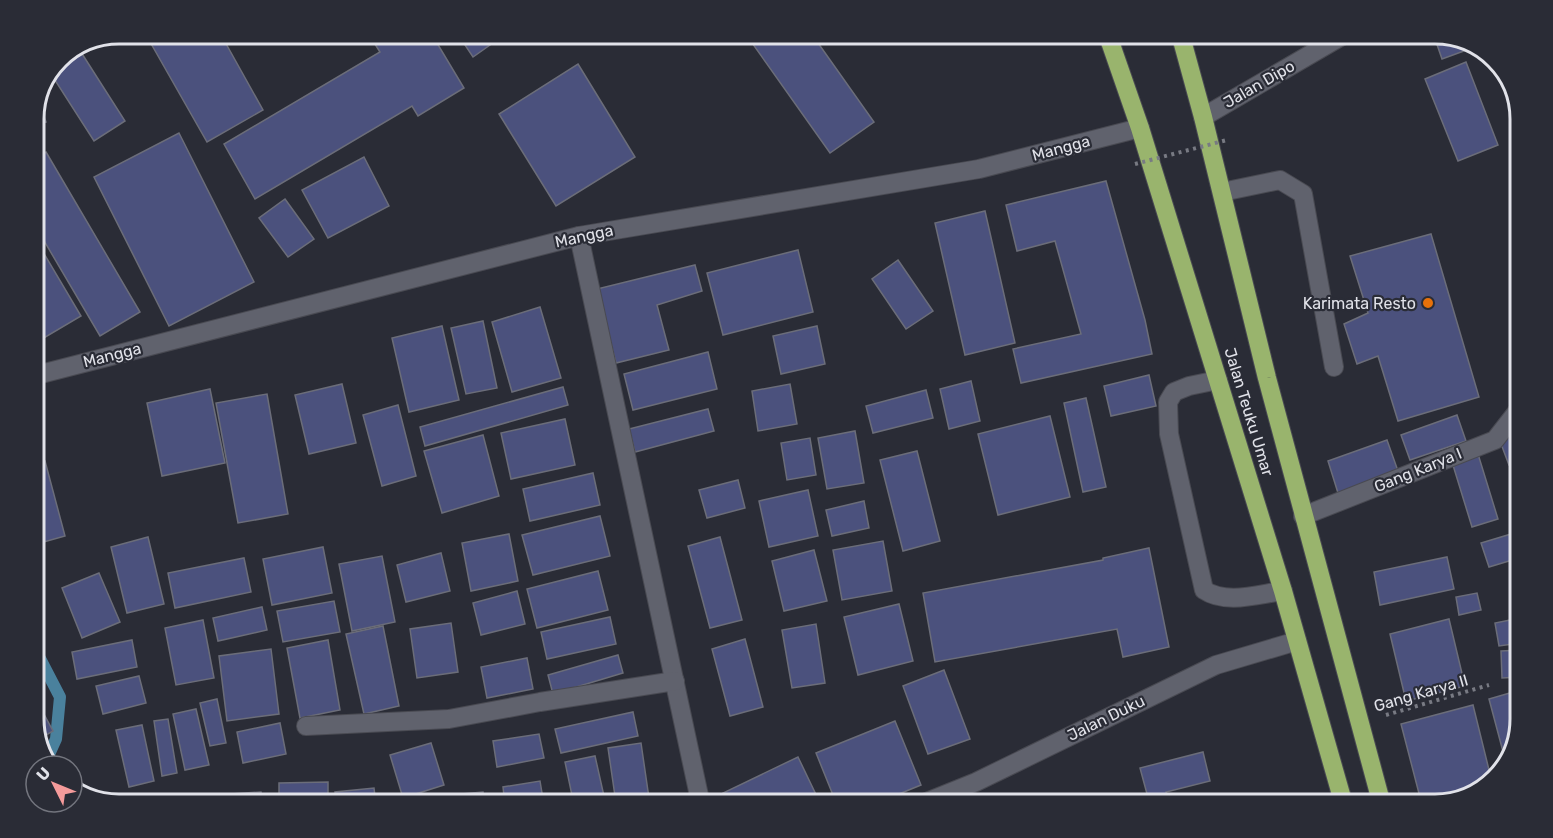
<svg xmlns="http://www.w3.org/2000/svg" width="1553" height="838" font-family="Rubik,sans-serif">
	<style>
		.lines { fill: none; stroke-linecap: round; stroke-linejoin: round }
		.stream { stroke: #4a819d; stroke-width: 12 }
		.building { fill: #4b517d; stroke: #6b6d79; stroke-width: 1.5 }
		.minor-casing { stroke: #494a52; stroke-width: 20 }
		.highway-casing { stroke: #494a52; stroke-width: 20 }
		.path { stroke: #787a83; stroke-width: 4; stroke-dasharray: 3 4.5; stroke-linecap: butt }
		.minor { stroke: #60626d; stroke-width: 18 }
		.highway { stroke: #99b46d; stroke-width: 18 }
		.path-bridge { stroke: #787a83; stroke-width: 4; stroke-dasharray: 3 4.5; stroke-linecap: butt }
		.food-dot { fill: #e8710a; stroke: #2a2c36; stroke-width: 2 }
		.labels { text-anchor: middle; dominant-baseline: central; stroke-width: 4.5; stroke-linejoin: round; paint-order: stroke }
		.street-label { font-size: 16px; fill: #e1e2e9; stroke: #2a2c36 }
		.poi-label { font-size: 16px; fill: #e1e2e9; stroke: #2a2c36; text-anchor: end }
		.rim { fill: none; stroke: #e1e2e9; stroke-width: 3 }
	</style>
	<rect width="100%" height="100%" fill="#2a2c36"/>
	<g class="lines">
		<path class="stream" d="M33,645L60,697L56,739L46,761"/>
	</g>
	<g class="building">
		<path d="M145,33H220L263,110L207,142Z"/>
		<path d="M368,33H431L464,88L418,116L412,106L255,199L224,144L380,52Z"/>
		<path d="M457,33H507L473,57Z"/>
		<path d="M745,33H811L874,122L830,153Z"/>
		<path d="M1433,33L1469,41L1472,48L1442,59Z"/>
		<path d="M79,49L125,121L94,141L51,74L58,58Z"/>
		<path d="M1466,62L1498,145L1458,161L1425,79Z"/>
		<path d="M578,64L635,157L556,206L499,114Z"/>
		<path d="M1499,66L1506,71L1517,104L1513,106Z"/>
		<path d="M39,101L46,122L33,127V113Z"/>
		<path d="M1520,127V159L1510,130Z"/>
		<path d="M179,133L254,282L169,326L94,177Z"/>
		<path d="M46,152L140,312L100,336L33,222V160Z"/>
		<path d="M364,157L389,206L328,238L302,190Z"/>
		<path d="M1106,181L1145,320L1152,354L1021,383L1013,349L1081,334L1055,241L1017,251L1006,205Z"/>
		<path d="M285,199L314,239L288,257L259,218Z"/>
		<path d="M985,211L1015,343L965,355L935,223Z"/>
		<path d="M1431,234L1479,397L1398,421L1378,356L1357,364L1344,324L1368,313L1350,256Z"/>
		<path d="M33,235L81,316L37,342L33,336Z"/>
		<path d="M798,250L813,312L723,335L707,273Z"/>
		<path d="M898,260L933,311L906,329L872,279Z"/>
		<path d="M695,265L702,291L657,305L669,350L616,363L597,289Z"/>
		<path d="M540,307L561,378L512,392L492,322Z"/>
		<path d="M483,321L497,388L466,394L451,328Z"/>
		<path d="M442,326L459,400L409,412L392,338Z"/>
		<path d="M817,326L825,364L781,374L773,336Z"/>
		<path d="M708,352L717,389L633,410L624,374Z"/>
		<path d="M1149,375L1156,406L1111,416L1104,386Z"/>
		<path d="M971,381L980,421L949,429L940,389Z"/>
		<path d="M342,384L356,443L309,454L295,395Z"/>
		<path d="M790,384L797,424L758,431L752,391Z"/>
		<path d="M563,387L568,405L425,446L420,427Z"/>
		<path d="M210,389L225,463L162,476L147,403Z"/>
		<path d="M926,390L933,418L873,433L866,406Z"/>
		<path d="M267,394L288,514L238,523L216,403Z"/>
		<path d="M1086,398L1106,487L1083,492L1064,403Z"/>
		<path d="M398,405L416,476L382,486L363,415Z"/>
		<path d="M708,409L714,431L635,452L629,429Z"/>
		<path d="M1457,415L1466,441L1410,460L1401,435Z"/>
		<path d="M1050,416L1070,497L998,515L978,434Z"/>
		<path d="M1520,418V461L1509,465L1495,428Z"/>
		<path d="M565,419L575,465L511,479L501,433Z"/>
		<path d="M855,431L864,483L827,489L818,438Z"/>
		<path d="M483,435L499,496L442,513L424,451Z"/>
		<path d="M810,438L816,475L787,480L781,443Z"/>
		<path d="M1387,440L1398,471L1338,493L1328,461Z"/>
		<path d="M917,451L940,541L903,551L880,460Z"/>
		<path d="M1478,454L1498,519L1472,527L1452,462Z"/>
		<path d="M45,461L65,536L33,545V464Z"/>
		<path d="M1520,472V510L1510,475Z"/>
		<path d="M593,473L600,505L530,521L523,489Z"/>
		<path d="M738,480L745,508L707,518L699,490Z"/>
		<path d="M808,490L818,536L769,547L759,501Z"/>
		<path d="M864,501L869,528L832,536L826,510Z"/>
		<path d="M600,516L610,556L533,575L522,535Z"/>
		<path d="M509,534L518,581L471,591L462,543Z"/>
		<path d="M1511,534L1519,558L1489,567L1481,543Z"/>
		<path d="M148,537L164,604L127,613L111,547Z"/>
		<path d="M720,537L742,620L710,628L688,546Z"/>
		<path d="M883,541L892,591L842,600L833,550Z"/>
		<path d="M323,547L332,593L272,605L263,559Z"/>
		<path d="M1149,548L1169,647L1123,657L1117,629L935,662L923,593L1103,560V558Z"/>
		<path d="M814,550L827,601L784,611L772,561Z"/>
		<path d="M441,553L450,591L406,602L397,565Z"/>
		<path d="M382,556L395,622L352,631L339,564Z"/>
		<path d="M1447,557L1454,589L1380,605L1374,572Z"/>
		<path d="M244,558L251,592L175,608L168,573Z"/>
		<path d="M598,571L608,610L537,628L527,589Z"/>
		<path d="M99,573L120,622L82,638L62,588Z"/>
		<path d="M517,591L525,624L481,635L473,603Z"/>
		<path d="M1477,593L1481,610L1459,615L1456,597Z"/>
		<path d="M334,601L340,632L283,642L277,611Z"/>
		<path d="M899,604L913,661L858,675L844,617Z"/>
		<path d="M262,607L267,630L218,641L213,618Z"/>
		<path d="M610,617L616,644L547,659L541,632Z"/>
		<path d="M1520,618V643L1499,646L1495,623Z"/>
		<path d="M1449,619L1465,686L1406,701L1390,634Z"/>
		<path d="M203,620L214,678L176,685L165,628Z"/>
		<path d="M451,623L458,672L417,678L410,629Z"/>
		<path d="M816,624L825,683L792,688L782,630Z"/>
		<path d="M383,626L399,706L364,714L346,634Z"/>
		<path d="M745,639L763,707L730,716L712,649Z"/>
		<path d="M132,640L137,667L77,679L72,652Z"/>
		<path d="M328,640L340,710L300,718L287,648Z"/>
		<path d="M271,649L279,714L227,721L219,656Z"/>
		<path d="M1520,650V677L1502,678L1501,651Z"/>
		<path d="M618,655L623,673L553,694L548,675Z"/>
		<path d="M527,658L533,689L487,698L481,667Z"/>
		<path d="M944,670L970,739L928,754L903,686Z"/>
		<path d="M139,676L146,703L103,714L96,686Z"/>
		<path d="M1520,690V719L1511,758L1506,763L1489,699Z"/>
		<path d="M217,699L226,743L210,746L200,703Z"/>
		<path d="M38,703L53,731L38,740L33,725V705Z"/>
		<path d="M1473,705L1491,778L1480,791L1422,805L1401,724Z"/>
		<path d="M196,709L209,765L185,770L173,714Z"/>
		<path d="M633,712L638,736L561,753L555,729Z"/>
		<path d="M168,719L177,773L162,776L154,721Z"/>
		<path d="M895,721L921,785L872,805H837L816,753Z"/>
		<path d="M280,723L286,754L243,763L237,732Z"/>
		<path d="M142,725L154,781L129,787L116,730Z"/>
		<path d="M539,734L544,758L497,767L493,741Z"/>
		<path d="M431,743L444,785L403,798L390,755Z"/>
		<path d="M641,743L649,798L616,803L608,748Z"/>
		<path d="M1203,752L1210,781L1166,792L1169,805H1150L1140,768Z"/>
		<path d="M595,756L606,805H574L565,762Z"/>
		<path d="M798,757L821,805H729L723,793Z"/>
		<path d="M540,781L544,805H505L503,787Z"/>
		<path d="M328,782V805H279V783Z"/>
		<path d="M374,788L376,805H337L335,792Z"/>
		<path d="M261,792L263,805H232L231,794Z"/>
		<path d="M483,792L484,805H440L439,796Z"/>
		<path d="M439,796L440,805H403L402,800Z"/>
	</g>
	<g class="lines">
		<defs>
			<g id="minor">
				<path d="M1203,117L1347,33"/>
				<path d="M1222,192L1280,180L1303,194L1334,367"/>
				<path d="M579,236L701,805"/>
				<path d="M33,376L579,236L979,169L1140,128"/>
				<path d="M1218,380L1189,386L1174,392L1168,402L1169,434L1204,590C1226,605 1259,594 1283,591"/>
				<path d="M1303,516L1495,440L1520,408"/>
				<path d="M306,726L449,719L540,702L675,681"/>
				<path d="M919,805L976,782L1216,665L1297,641"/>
			</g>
			<g id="highway">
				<path d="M1107,33L1140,128L1283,591L1344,805"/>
				<path d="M1180,33L1203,117L1267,378L1382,805"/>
			</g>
		</defs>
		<use href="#minor" class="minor-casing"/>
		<use href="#highway" class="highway-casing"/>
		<path class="path" d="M1386,715L1489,685"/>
		<use href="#minor" class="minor"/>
		<use href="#highway" class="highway"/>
		<path class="path-bridge" d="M1135,164L1227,140"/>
	</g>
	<circle class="food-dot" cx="1428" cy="303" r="6"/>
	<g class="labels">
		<g class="street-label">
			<text transform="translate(1259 84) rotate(-30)">Jalan Dipo</text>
			<text transform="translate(1061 148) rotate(-15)">Mangga</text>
			<text transform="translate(584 236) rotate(-12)">Mangga</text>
			<text transform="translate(112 355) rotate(-14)">Mangga</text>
			<text transform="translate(1249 412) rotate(73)">Jalan Teuku Umar</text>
			<text transform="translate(1418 470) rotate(-22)">Gang Karya I</text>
			<text transform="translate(1421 693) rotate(-16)">Gang Karya II</text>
			<text transform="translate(1106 718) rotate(-26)">Jalan Duku</text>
		</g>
		<g class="poi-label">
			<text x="1416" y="303">Karimata Resto</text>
		</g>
	</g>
	<path d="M0 0H1553V838H0ZM119 44H1435A75 75 0 0 1 1510 119V719A75 75 0 0 1 1435 794H119A75 75 0 0 1 44 719V119A75 75 0 0 1 119 44Z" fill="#2a2c36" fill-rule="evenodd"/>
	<path class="rim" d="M119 44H1435A75 75 0 0 1 1510 119V719A75 75 0 0 1 1435 794H119A75 75 0 0 1 44 719V119A75 75 0 0 1 119 44Z"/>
	<g transform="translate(54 784) rotate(313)"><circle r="28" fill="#2a2c36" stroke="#73757e" stroke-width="1.5"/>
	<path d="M0-4.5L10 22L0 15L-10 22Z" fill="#f59b9b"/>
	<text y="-9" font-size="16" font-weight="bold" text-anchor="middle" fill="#e1e2e9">U</text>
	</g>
</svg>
